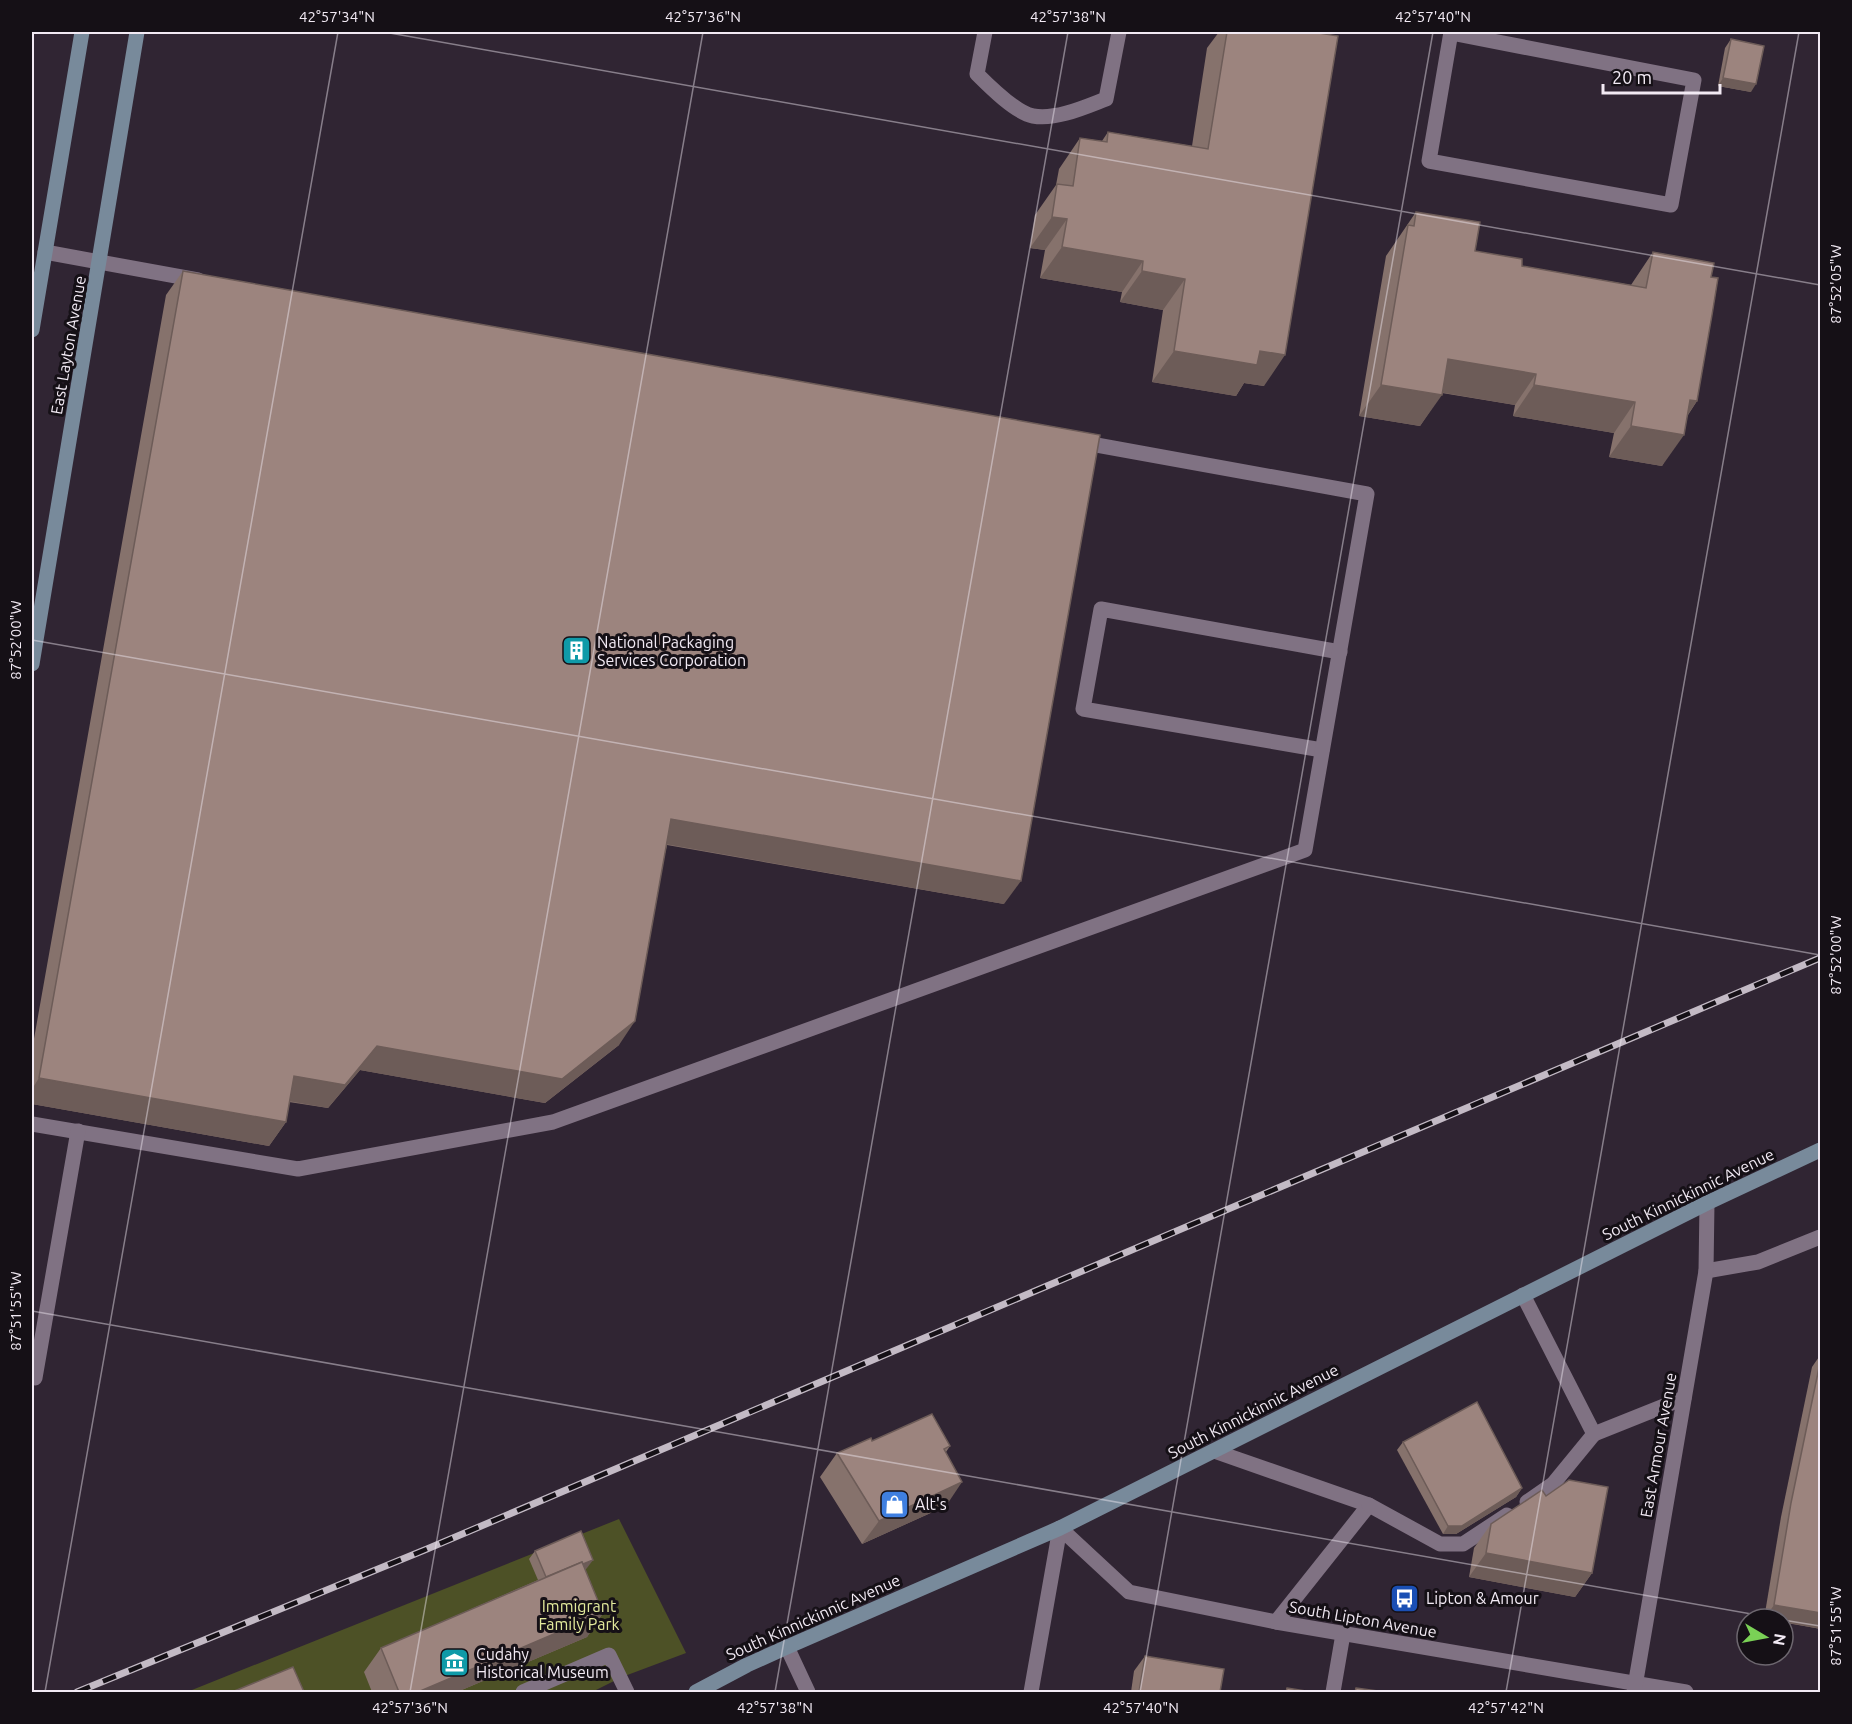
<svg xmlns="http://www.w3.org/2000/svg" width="1852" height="1724" font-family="Ubuntu,sans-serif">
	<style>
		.green { fill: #4d5126 }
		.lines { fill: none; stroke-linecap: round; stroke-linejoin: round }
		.lane { stroke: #807283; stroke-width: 15 }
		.street { stroke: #807283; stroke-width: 15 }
		.secondary { stroke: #788a9b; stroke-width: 15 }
		.rail-casing { stroke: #c3bac5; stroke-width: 7 }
		.rail { stroke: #151016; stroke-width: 4.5; stroke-dasharray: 14; stroke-linecap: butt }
		.wall { fill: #86726c }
		.shaded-wall { fill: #6d5c58 }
		.building { fill: #9c847e; stroke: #6d5c58; stroke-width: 1.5 }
		.ticks { fill: none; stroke: #f2eaf4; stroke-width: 1.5; stroke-opacity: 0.45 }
		.labels { text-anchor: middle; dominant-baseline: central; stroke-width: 6; stroke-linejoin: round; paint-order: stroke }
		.street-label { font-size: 16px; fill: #f2eaf4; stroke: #151016 }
		.poi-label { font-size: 16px; fill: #f2eaf4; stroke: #151016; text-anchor: start }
		.park-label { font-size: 16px; fill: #e3ea9c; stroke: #151016 }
		.neatline { fill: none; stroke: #f2eaf4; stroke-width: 2 }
		.ticks-label { font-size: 15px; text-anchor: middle; fill: #f2eaf4 }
	</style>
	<rect width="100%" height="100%" fill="#302533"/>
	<path class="green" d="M619,1519L686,1653L622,1677L592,1692H187Z"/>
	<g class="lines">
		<g class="lane">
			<path d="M985,32L977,74C990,87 1016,113 1033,116C1057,120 1085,107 1106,99L1119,32"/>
			<path d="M1451,33L1694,80L1671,205L1429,161L1451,32"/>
			<path d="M45,252L198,280"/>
			<path d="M1322,750L1083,709L1101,609L1340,652"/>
			<path d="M32,1124L298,1169L553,1122L1305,850L1367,494L1080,442"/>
			<path d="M1523,1295L1594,1434L1684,1398"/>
			<path d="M32,1377L35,1378L78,1131"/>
			<path d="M1214,1451L1369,1505L1276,1622"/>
			<path d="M1527,1502L1553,1484L1594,1434"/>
			<path d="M1369,1505L1440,1544H1463L1507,1515"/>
			<path d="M787,1647L808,1692"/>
			<path d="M523,1692L609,1655L627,1692"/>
			<path d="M1333,1692L1343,1634"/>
		</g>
		<g class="street">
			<path d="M1706,1271L1758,1262L1820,1237"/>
			<path d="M1060,1528L1129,1592L1276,1622L1686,1692"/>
			<path d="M1031,1692L1060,1528"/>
			<path d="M1634,1692L1706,1271L1707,1203"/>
		</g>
		<g class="secondary">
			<path d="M32,330L82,32"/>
			<path d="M32,664L137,32"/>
			<path d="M696,1692L747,1665L787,1647L1060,1528L1707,1203L1820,1150"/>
		</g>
		<defs>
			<path id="rail" d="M77,1692L427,1549L1820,958"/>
		</defs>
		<use href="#rail" class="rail-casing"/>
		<use href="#rail" class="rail"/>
	</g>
	<g class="wall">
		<path d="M1219,32H1313L1264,386L1244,383L1236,396L1152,382L1163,310L1120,302L1122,292L1040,278L1045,250L1030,248L1035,215L1056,185L1059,169L1080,138L1102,141L1108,132L1192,146L1207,48Z"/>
		<path d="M1731,39L1751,92L1718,86L1725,48Z"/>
		<path d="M1416,212L1475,251L1522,266L1631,285L1653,252L1711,277L1697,401L1688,415L1662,466L1609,457L1614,433L1513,416L1515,405L1442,393L1420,426L1359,416L1386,256Z"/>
		<path d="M183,271L1004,904L667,845L619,1045L545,1103L360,1070L328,1108L289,1102L286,1122L269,1146L32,1104V1050L166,295Z"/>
		<path d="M1821,1354V1629L1764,1619L1781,1517L1812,1367Z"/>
		<path d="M1403,1442L1522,1488L1516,1497L1456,1534H1443L1397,1450Z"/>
		<path d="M950,1446L946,1452V1506L862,1544L820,1477L837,1453Z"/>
		<path d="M1491,1524L1592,1573L1575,1597L1469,1577L1474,1548Z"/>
		<path d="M535,1551L587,1568L585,1569L603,1613L587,1637L457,1692H372L364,1672L381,1648L538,1580L529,1559Z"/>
		<path d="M1145,1656L1220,1692H1131L1134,1671Z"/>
	</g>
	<g class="shaded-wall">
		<path d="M1723,78L1756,84L1751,92L1718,86Z"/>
		<path d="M1052,217L1067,219L1045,250L1030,248Z"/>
		<path d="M1062,247L1143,261L1122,292L1040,278Z"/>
		<path d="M1142,271L1185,279L1163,310L1120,302Z"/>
		<path d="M1174,351H1260L1285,355L1264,386L1244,383L1236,396L1152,382Z"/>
		<path d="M1448,359L1536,374L1515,405L1427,390Z"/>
		<path d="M1381,385L1442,395L1420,426L1359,416Z"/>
		<path d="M1534,385L1635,402L1614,433L1513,416Z"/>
		<path d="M1690,400L1697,401L1676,432Z"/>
		<path d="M1631,426L1684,435L1662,466L1609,457Z"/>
		<path d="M671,819L1021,881L1004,904L654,842Z"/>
		<path d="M635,1021L619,1045L545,1103L360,1070L328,1108L277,1099L294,1076L377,1046Z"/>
		<path d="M39,1078L286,1122L269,1146L32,1104V1089Z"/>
		<path d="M962,1482L946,1506L862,1544L879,1521Z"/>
		<path d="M1522,1488L1516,1497L1456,1534H1443L1448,1526Z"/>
		<path d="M1486,1553L1592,1573L1575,1597L1469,1577Z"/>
		<path d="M593,1560L587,1568L541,1588L547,1580Z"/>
		<path d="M1774,1605L1821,1613V1629L1783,1622V1619H1764Z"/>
		<path d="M603,1613L587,1637L457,1692H418Z"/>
	</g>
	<g class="building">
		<path d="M1227,32H1313L1338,36L1285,355L1260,351L1257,365L1174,351L1185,279L1142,271L1143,261L1062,247L1067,219L1052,217L1057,184L1073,186L1080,138L1107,142L1108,132L1208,149Z"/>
		<path d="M1731,39L1764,46L1756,84L1723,78Z"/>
		<path d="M1416,212L1480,222L1475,251L1522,259V266L1646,288L1653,252L1714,263L1711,277L1718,278L1712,315L1697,401L1690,400L1684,435L1631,426L1635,402L1534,385L1536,374L1448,359L1442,395L1381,385L1408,225L1414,226Z"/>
		<path d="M183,271L1100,435L1021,881L671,819L635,1021L562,1079L377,1046L345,1085L294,1076L286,1122L39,1078Z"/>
		<path d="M1821,1358V1613L1774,1605L1791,1503Z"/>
		<path d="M1477,1402L1522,1488L1462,1526H1448L1403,1442Z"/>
		<path d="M932,1414L950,1446L944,1449L962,1482L879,1521L837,1453L871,1438L872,1441Z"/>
		<path d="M1569,1480L1608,1487L1592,1573L1486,1553L1491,1524L1542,1490L1546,1496Z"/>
		<path d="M581,1531L593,1560L583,1564L582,1562L546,1577L535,1551Z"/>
		<path d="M582,1562L603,1613L418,1692H399L381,1648Z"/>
		<path d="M1145,1656L1224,1669L1220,1692H1139Z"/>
		<path d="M293,1667L304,1692H232Z"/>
		<path d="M1287,1688L1312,1692H1286Z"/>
		<path d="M1356,1688L1385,1692H1355Z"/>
	</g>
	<path class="ticks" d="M384,32L1820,285M32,640L1820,955M32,1311L1780,1619M1783,1620L1820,1626M45,1692L338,32M410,1692L703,32M775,1692L1068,32M1140,1692L1433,32M1506,1692L1799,32"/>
	<defs>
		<symbol id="building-square" viewBox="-11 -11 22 22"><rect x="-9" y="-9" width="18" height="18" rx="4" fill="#0f9aa8" stroke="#151016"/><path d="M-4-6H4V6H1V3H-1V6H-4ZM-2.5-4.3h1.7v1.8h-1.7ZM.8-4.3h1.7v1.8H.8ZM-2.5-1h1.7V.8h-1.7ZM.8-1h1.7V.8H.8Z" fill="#fff"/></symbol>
		<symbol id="shop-square" viewBox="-11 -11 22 22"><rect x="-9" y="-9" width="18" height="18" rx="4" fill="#3f7fe0" stroke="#151016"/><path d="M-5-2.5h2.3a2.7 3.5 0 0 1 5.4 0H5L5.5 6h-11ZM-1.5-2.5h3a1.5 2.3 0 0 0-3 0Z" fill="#fff"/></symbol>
		<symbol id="bus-square" viewBox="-11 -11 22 22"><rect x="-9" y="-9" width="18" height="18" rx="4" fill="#1a4fb4" stroke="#151016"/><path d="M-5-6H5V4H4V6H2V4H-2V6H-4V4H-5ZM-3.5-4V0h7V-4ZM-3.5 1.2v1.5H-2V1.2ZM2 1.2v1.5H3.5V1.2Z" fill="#fff"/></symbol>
		<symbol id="museum-square" viewBox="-11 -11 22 22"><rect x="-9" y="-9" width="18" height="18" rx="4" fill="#0f9aa8" stroke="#151016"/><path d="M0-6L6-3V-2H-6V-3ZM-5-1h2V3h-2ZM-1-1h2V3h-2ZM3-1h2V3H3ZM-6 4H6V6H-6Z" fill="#fff"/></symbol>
	</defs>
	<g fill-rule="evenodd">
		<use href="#building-square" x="560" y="634" width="33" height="33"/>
		<use href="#shop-square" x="878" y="1488" width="33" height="33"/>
		<use href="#bus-square" x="1388" y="1582" width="33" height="33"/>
		<use href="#museum-square" x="438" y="1646" width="33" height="33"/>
	</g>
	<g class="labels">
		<g class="street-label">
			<text transform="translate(68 345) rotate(-80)">East Layton Avenue</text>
			<text transform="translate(1688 1194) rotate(-26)">South Kinnickinnic Avenue</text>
			<text transform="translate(1253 1411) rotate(-27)">South Kinnickinnic Avenue</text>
			<text transform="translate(1658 1445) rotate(-80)">East Armour Avenue</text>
			<text transform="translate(813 1617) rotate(-24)">South Kinnickinnic Avenue</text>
			<text transform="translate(1363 1619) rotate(10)">South Lipton Avenue</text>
		</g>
		<g class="poi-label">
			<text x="597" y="642">National Packaging<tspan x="597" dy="18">Services Corporation</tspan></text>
			<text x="915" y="1504">Alt's</text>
			<text x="1426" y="1598">Lipton &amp; Amour</text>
			<text x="476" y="1654">Cudahy<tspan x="476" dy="18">Historical Museum</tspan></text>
		</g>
		<g class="park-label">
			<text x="579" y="1606">Immigrant<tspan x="579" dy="18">Family Park</tspan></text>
		</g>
	</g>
	<rect width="1852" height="1724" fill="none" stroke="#151016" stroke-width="66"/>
	<g transform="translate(1765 1637) rotate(100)"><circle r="28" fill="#151016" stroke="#6d676f" stroke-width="1.5"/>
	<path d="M0-4.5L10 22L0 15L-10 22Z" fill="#7ad156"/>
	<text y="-9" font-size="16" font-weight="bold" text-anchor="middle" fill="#f2eaf4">N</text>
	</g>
	<path d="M1603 84v9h117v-9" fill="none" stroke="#f2eaf4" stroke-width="3"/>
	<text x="1612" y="84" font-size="18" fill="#f2eaf4" stroke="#151016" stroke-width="4.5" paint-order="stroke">20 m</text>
	<rect x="33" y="33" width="1786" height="1658" class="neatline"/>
	<g class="ticks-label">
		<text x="337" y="22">42°57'34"N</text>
		<text x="703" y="22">42°57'36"N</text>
		<text x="1068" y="22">42°57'38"N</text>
		<text x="1433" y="22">42°57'40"N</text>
		<text transform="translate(1836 284) rotate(-90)" y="5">87°52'05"W</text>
		<text transform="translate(16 640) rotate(-90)" y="5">87°52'00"W</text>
		<text transform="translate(1836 955) rotate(-90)" y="5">87°52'00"W</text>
		<text transform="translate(16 1311) rotate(-90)" y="5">87°51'55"W</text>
		<text transform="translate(1836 1626) rotate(-90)" y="5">87°51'55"W</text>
		<text x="410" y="1713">42°57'36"N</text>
		<text x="775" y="1713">42°57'38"N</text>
		<text x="1141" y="1713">42°57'40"N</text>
		<text x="1506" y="1713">42°57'42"N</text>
	</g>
</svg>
